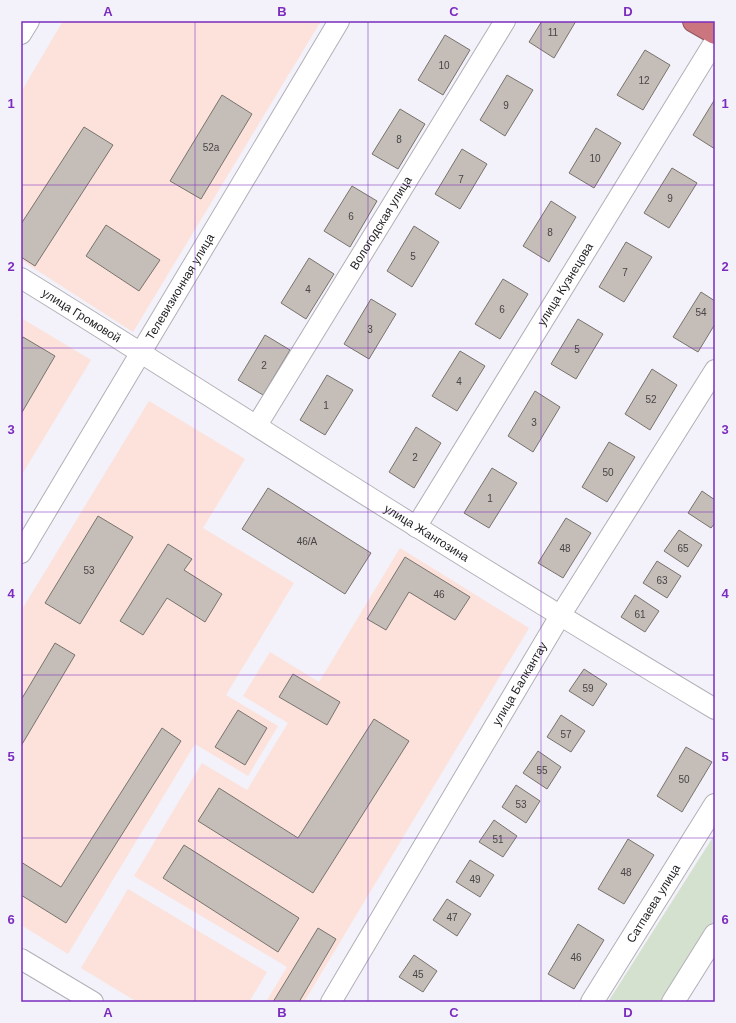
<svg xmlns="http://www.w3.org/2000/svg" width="736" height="1023" font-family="Arial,sans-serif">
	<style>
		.industrial { fill: #fce2db }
		.green { fill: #d3e1ce }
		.building { fill: #c4bdb8; stroke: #79736e }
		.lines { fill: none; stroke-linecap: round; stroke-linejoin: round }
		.street-casing { stroke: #b2b0b7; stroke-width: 22 }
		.secondary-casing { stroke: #b2b0b7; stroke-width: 24 }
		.highway-casing { stroke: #8e575e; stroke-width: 24 }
		.street { stroke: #fff; stroke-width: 20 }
		.secondary { stroke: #fff; stroke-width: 22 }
		.highway { stroke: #cb767f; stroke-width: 22 }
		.grid { fill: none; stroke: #7b2cbf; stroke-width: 1; stroke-opacity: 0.55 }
		.labels { text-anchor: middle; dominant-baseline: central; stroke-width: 3; stroke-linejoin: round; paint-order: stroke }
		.number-label { font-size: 10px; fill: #484546 }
		.street-label { font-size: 12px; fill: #1e1d20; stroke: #f3f1f9 }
		.neatline { fill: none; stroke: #7b2cbf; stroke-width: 1.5 }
		.grid-label { font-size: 13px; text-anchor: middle; font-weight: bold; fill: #7b2cbf }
	</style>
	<rect width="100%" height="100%" fill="#f3f1f9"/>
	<g class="industrial">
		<path d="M63,21H321L133,332L21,260V92Z"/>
		<path d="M21,318L91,360L21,476Z"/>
		<path d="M149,401L245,459L203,528L294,583L226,695L278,726L248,776L195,744L68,954L21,925V611Z"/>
		<path d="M400,548L529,628L304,1002H266L287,967L134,876L202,763L247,790L288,723L243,696L270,652L319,682Z"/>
		<path d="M128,889L267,972L249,1002H137L81,968Z"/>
	</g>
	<path class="green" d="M715,834V920L663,1002H608Z"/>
	<g class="building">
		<path d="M542,21H576L554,58L529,42Z"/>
		<path d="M445,35L470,50L443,95L418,80Z"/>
		<path d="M645,50L670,65L643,110L617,95Z"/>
		<path d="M507,75L533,90L505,136L480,120Z"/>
		<path d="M222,95L252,114L201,199L170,181Z"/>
		<path d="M715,99V149L693,135Z"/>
		<path d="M400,109L425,124L398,169L372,154Z"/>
		<path d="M84,127L113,145L35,266L21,257V224Z"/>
		<path d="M596,128L621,143L594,188L569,173Z"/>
		<path d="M462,149L487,164L460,209L435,194Z"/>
		<path d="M672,168L697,183L669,228L644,213Z"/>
		<path d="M352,186L377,201L350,247L324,231Z"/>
		<path d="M551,201L576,217L549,262L523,246Z"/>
		<path d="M106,225L160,260L139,291L86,256Z"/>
		<path d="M414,226L439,242L412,287L387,271Z"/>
		<path d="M626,242L652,257L624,302L599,287Z"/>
		<path d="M309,258L334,274L306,319L281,303Z"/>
		<path d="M503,279L528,294L500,339L475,324Z"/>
		<path d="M701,292L715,301V324L698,352L673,337Z"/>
		<path d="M371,299L396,314L369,359L344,344Z"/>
		<path d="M578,319L603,334L576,379L551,364Z"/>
		<path d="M265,335L290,350L263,395L238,380Z"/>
		<path d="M23,337L55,356L21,414V340Z"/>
		<path d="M460,351L485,366L457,411L432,396Z"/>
		<path d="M652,369L677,385L650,430L625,414Z"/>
		<path d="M327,375L353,390L325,435L300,420Z"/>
		<path d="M535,391L560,407L533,452L508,436Z"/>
		<path d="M416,427L441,443L414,488L389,472Z"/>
		<path d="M609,442L635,457L607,502L582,487Z"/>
		<path d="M492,468L517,483L489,528L464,513Z"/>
		<path d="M268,488L371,553L345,594L242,529Z"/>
		<path d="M702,491L715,500V523L711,528L688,513Z"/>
		<path d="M98,516L133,537L80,624L45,603Z"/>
		<path d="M566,518L591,533L563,578L538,563Z"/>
		<path d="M679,530L702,545L688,567L664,551Z"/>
		<path d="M168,544L192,559L184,570L222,594L205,622L167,598L143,635L120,621Z"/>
		<path d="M405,557L470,597L455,620L409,592L386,630L367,619Z"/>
		<path d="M657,561L681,576L667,598L643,583Z"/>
		<path d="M635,595L659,611L645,632L621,617Z"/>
		<path d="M55,643L75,655L21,746V700Z"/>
		<path d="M584,669L607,684L593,706L569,691Z"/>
		<path d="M293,674L340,702L327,725L279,697Z"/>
		<path d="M238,710L267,728L245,765L215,747Z"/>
		<path d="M561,715L585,731L571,752L547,737Z"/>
		<path d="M374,719L409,741L313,893L198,821L219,788L298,838Z"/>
		<path d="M162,728L181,741L66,923L21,895V862L61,887Z"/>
		<path d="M686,747L712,762L682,812L657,796Z"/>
		<path d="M538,751L561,767L547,789L523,773Z"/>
		<path d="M516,785L540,801L526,823L502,807Z"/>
		<path d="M494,820L517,836L503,857L479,842Z"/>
		<path d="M628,839L654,855L624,904L598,889Z"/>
		<path d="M184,845L299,918L278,952L163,878Z"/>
		<path d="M470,860L494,875L480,897L456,882Z"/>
		<path d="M447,899L471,914L457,936L433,920Z"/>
		<path d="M578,924L604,940L574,989L548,974Z"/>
		<path d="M318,928L336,939L299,1002H273Z"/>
		<path d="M414,955L437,971L423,992L399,977Z"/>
	</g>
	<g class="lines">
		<defs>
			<g id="street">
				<path d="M21,34L29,21"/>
				<path id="s1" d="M21,278C154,360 285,445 417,527C516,589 615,649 715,709"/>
				<path id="s2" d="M257,425L505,21"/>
				<path id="s3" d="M416,527L715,41"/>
				<path id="s4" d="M21,553L339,21"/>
				<path d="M21,959L93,1002"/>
				<path id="s5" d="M331,1002L560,616L715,370"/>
			</g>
			<g id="secondary">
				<path id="s6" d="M592,1002L715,805"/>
				<path d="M673,1002L715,935"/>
			</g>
			<path id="highway" d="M694,21L715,33"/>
		</defs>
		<use href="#street" class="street-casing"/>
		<use href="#secondary" class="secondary-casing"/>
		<use href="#highway" class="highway-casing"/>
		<use href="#street" class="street"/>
		<use href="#secondary" class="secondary"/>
		<use href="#highway" class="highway"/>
	</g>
	<path class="grid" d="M195,21V1002M368,21V1002M541,21V1002M21,185H715M21,348H715M21,512H715M21,675H715M21,838H715"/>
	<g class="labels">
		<g class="number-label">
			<text x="553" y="32">11</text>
			<text x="444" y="65">10</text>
			<text x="644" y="80">12</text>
			<text x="506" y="105">9</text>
			<text x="399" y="139">8</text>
			<text x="211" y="147">52а</text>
			<text x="595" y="158">10</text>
			<text x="461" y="179">7</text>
			<text x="670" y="198">9</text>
			<text x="351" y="216">6</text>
			<text x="550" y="232">8</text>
			<text x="413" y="256">5</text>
			<text x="625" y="272">7</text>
			<text x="308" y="289">4</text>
			<text x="502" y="309">6</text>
			<text x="701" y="312">54</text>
			<text x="370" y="329">3</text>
			<text x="577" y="349">5</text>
			<text x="264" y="365">2</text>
			<text x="459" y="381">4</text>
			<text x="651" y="399">52</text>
			<text x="326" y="405">1</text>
			<text x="534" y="422">3</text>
			<text x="415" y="457">2</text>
			<text x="608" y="472">50</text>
			<text x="490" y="498">1</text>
			<text x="307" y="541">46/А</text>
			<text x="565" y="548">48</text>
			<text x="683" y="548">65</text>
			<text x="89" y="570">53</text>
			<text x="662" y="580">63</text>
			<text x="439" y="594">46</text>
			<text x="640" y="614">61</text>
			<text x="588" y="688">59</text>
			<text x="566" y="734">57</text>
			<text x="542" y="770">55</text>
			<text x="684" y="779">50</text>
			<text x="521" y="804">53</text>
			<text x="498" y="839">51</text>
			<text x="626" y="872">48</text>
			<text x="475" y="879">49</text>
			<text x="452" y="917">47</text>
			<text x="576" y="957">46</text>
			<text x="418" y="974">45</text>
		</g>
		<g class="street-label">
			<text stroke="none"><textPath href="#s2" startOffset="237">Вологодская улица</textPath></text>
			<text stroke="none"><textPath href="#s3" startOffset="285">улица Кузнецова</textPath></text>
			<text stroke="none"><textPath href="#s4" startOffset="310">Телевизионная улица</textPath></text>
			<text stroke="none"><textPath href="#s1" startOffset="71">улица Громовой</textPath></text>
			<text stroke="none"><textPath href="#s1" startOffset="479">улица Жангозина</textPath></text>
			<text stroke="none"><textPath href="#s5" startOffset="370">улица Балкантау</textPath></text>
			<text stroke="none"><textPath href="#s6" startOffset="116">Сатпаева улица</textPath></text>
		</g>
	</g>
	<rect width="736" height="1023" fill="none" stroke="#f3f1f9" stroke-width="44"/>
	<rect x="22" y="22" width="692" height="979" class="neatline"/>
	<g class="grid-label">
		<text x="108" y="16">A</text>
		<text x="282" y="16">B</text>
		<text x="454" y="16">C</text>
		<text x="628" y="16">D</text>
		<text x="11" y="108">1</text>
		<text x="725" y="108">1</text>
		<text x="11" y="271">2</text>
		<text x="725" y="271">2</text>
		<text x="11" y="434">3</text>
		<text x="725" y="434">3</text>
		<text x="11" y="598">4</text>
		<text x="725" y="598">4</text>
		<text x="11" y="761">5</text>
		<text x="725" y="761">5</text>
		<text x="11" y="924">6</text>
		<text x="725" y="924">6</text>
		<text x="108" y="1017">A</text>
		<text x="282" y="1017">B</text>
		<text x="454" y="1017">C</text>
		<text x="628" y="1017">D</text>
	</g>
</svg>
